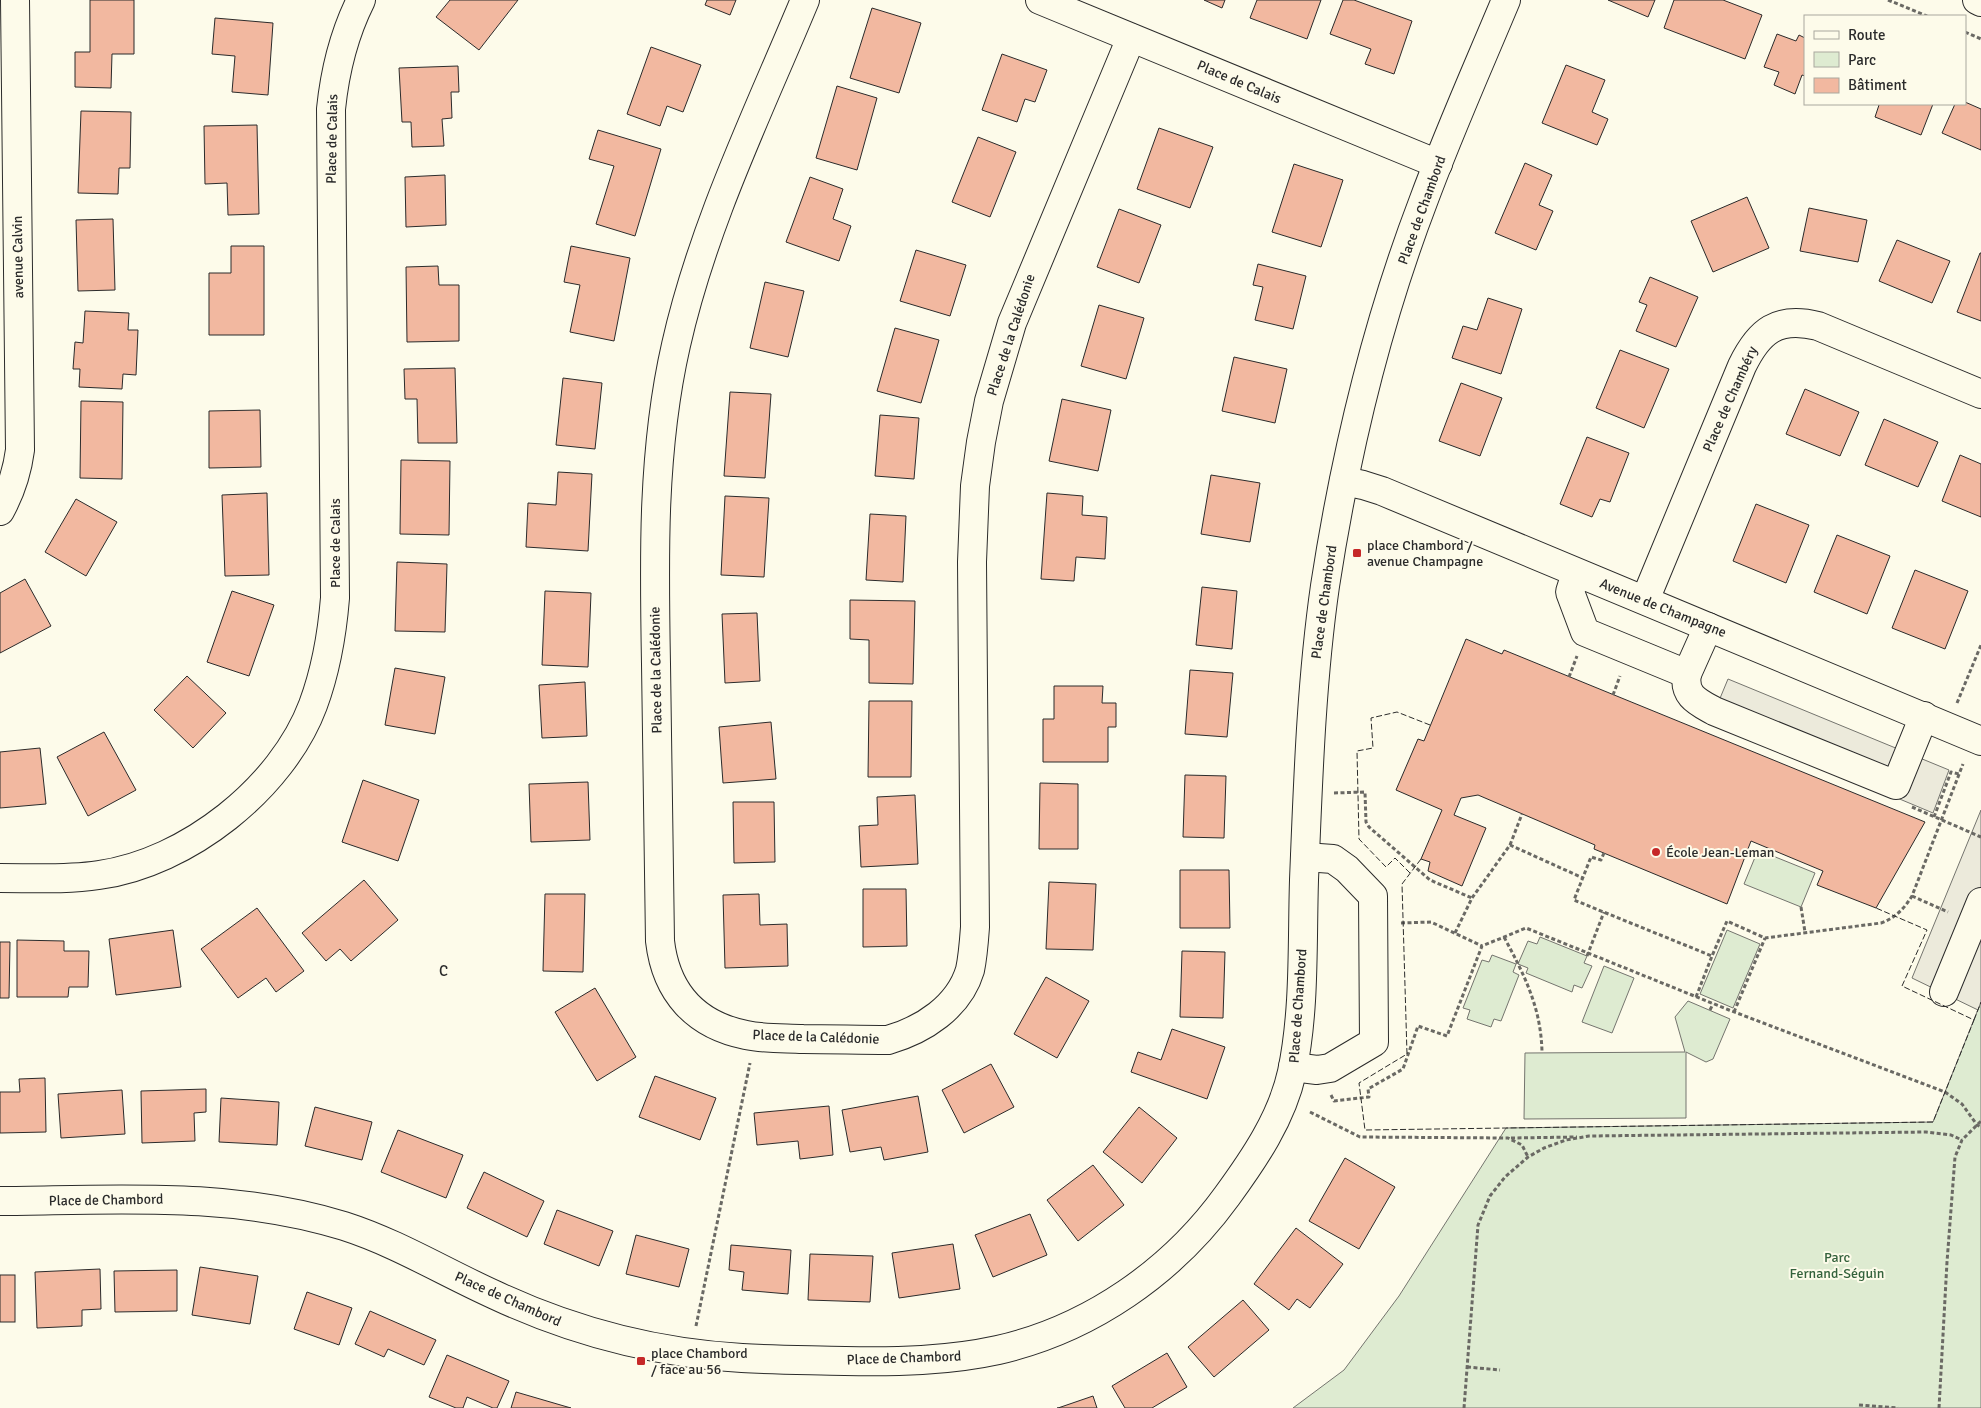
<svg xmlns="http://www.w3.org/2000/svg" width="1981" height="1408" font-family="Signika,sans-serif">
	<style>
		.green { fill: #deebd1; stroke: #74746e }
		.parking { fill: #eceadb; stroke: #74746e }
		.building { fill: #f2b8a0; stroke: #2b2b2b }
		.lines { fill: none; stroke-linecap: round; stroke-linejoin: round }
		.minor-casing { stroke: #2b2b2b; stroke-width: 30 }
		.path { stroke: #6a6964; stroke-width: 3; stroke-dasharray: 4 2.5; stroke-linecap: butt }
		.minor { stroke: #fdfbea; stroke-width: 28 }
		.fence { stroke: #2b2b2b; stroke-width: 1; stroke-dasharray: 6 2.5; stroke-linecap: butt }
		.poi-dot { fill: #c62828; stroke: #fdfbea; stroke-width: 2 }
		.labels { text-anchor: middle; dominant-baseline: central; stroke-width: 4; stroke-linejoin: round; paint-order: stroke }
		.street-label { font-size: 14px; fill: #2b2b2b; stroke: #fdfbea }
		.poi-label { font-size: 14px; fill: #2b2b2b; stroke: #fdfbea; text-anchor: start }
		.park-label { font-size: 14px; fill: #34623c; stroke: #fdfbea }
		.neighbourhood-label { font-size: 15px; letter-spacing: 1px; fill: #2b2b2b; stroke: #fdfbea }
	</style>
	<rect width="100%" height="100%" fill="#fdfbea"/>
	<g class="green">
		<path d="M1758,850L1815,873L1801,907L1744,884Z"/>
		<path d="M1727,930L1760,944L1733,1008L1700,994Z"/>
		<path d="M1540,937L1587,956L1584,963L1592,966L1582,988L1574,985L1572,992L1526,973L1528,968L1518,964L1528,941L1537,944Z"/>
		<path d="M1492,955L1516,964L1513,972L1519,975L1501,1021L1494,1019L1491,1027L1467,1019L1470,1010L1463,1008L1482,960L1489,962Z"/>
		<path d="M1604,966L1634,978L1612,1033L1582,1022Z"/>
		<path d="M1688,1001L1730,1019L1713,1059L1706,1062L1686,1052V1118L1524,1119L1525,1053L1685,1052L1675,1017Z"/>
		<path d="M1981,1002V1408H1293L1344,1370L1399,1296L1506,1128L1933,1122Z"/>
	</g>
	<g class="parking">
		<path d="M1728,679L1949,770L1933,813L1711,720Z"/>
		<path d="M1981,810V1002L1978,1010L1912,978Z"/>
	</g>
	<g class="building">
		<path d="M90,0H134V54H112L111,88L75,87V52H90Z"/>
		<path d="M450,0H518L479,50L436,17Z"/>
		<path d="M707,0H736L730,15L705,5Z"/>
		<path d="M1204,0H1225L1222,8Z"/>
		<path d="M1257,0H1321L1307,39L1250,18Z"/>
		<path d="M1343,0H1354L1412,21L1394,74L1365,64L1371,49L1330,34Z"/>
		<path d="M1608,0H1655L1648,17Z"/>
		<path d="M1674,0H1723L1762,15L1745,59L1664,28Z"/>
		<path d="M872,8L921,23L899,93L850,78Z"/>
		<path d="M215,18L273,23L268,95L232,92L235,56L212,54Z"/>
		<path d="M1777,34L1796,41L1799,35L1805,38V76L1802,75L1795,94L1774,85L1779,72L1764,67Z"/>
		<path d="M651,47L701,65L683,112L667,106L660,126L627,114Z"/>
		<path d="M1002,54L1047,70L1035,102L1025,99L1017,122L982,110Z"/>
		<path d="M1566,65L1605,80L1592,112L1608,119L1597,145L1542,123Z"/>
		<path d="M458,66L459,92H451L452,118L442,119L444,146L412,147L411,122H402L399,68Z"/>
		<path d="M837,86L877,98L857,170L816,158Z"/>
		<path d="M1965,102L1981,109V150L1942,133L1955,104H1965Z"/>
		<path d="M1877,104H1933L1921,135L1875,117L1879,105Z"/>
		<path d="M81,111L131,112L130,168H119L118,194L78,193Z"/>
		<path d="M257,125L259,214L228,215L227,183L205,184L204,126Z"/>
		<path d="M1159,128L1213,147L1190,208L1137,189Z"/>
		<path d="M598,130L661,149L635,236L596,224L614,166L589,159Z"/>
		<path d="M978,137L1016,152L990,217L952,202Z"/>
		<path d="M1525,163L1552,175L1539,205L1553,211L1536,250L1495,233Z"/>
		<path d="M1294,164L1343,180L1321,247L1272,232Z"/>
		<path d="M445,175L446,225L406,227L405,177Z"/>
		<path d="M810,177L843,189L833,219L851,226L839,261L786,242Z"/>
		<path d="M1747,197L1769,248L1713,272L1691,221Z"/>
		<path d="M1809,208L1867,220L1858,262L1800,251Z"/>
		<path d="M1119,209L1161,225L1139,283L1097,267Z"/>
		<path d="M113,219L115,290L78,291L76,220Z"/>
		<path d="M1897,240L1950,261L1932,303L1879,281Z"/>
		<path d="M231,246H264V335H209V273H231Z"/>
		<path d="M571,246L630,258L614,341L570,332L580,285L564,282Z"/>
		<path d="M916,250L966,265L950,316L900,301Z"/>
		<path d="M1980,253H1981V321L1957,312Z"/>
		<path d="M1258,264L1306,276L1293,329L1255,320L1263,287L1253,285Z"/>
		<path d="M438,266L439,285H459V341L407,342L406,267Z"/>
		<path d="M1650,277L1698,297L1676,347L1636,331L1647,305L1639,302Z"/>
		<path d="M765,282L804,291L788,357L750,348Z"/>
		<path d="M1488,298L1522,309L1501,374L1452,358L1463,326L1477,330Z"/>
		<path d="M1099,305L1144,318L1126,379L1081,366Z"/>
		<path d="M85,311L129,313L128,330H138L136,375L123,374L122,389L79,387L80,369H73L75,342L83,343Z"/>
		<path d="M895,328L939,340L921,403L877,391Z"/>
		<path d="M1620,350L1669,369L1644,428L1596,408Z"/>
		<path d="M1234,357L1287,369L1275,423L1222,411Z"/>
		<path d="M455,368L457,443H418L417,399H405L404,369Z"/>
		<path d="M563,378L602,383L595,449L556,445Z"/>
		<path d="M1461,383L1502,398L1480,456L1439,441Z"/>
		<path d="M1805,389L1859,412L1840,456L1786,434Z"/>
		<path d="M730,392L771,394L765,478L724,476Z"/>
		<path d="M1062,399L1111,410L1098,471L1049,461Z"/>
		<path d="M81,401L123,402L122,479L80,478Z"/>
		<path d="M260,410L261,467L209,468V411Z"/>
		<path d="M880,415L919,418L914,479L875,476Z"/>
		<path d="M1884,419L1938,442L1918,487L1865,465Z"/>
		<path d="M1587,437L1629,453L1610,502L1600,499L1592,517L1560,504Z"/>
		<path d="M1960,455L1981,464V517L1942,501Z"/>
		<path d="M401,460L450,461L449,535L400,534Z"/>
		<path d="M558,472L592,474L588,551L526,547L528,503L556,505Z"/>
		<path d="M1211,475L1260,483L1250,542L1201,534Z"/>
		<path d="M267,493L269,575L225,576L222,495Z"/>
		<path d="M1047,493L1083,496L1082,515L1107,517L1105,559L1076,557L1074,581L1041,579Z"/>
		<path d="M725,496L769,498L764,577L721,575Z"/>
		<path d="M76,499L117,522L86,576L45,552Z"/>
		<path d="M1756,504L1809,525L1786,583L1733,561Z"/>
		<path d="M870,514L906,516L903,582L866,580Z"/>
		<path d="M1837,535L1890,556L1867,614L1814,592Z"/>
		<path d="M397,562L447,564L445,632L395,631Z"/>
		<path d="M1915,570L1968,591L1945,649L1892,628Z"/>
		<path d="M25,579L51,626L0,653V593Z"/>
		<path d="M1202,587L1237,591L1232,649L1196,645Z"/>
		<path d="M232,591L274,605L249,676L207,662Z"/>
		<path d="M545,591L591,593L588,667L542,665Z"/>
		<path d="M850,600L915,601L913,684L869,683V640L850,639Z"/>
		<path d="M757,613L760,681L725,683L722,614Z"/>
		<path d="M1466,639L1502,654L1504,650L1925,822L1876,908L1817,885L1823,871L1751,841L1727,904L1594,849L1595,845L1478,795L1461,798L1454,815L1486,828L1462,886L1428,871L1430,862L1421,859L1442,810L1396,790L1418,739L1424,741Z"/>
		<path d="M395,668L445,677L435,734L385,725Z"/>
		<path d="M1190,670L1233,673L1227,737L1185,734Z"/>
		<path d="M187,676L226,713L193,748L154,710Z"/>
		<path d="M585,682L587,736L542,738L539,685Z"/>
		<path d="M1054,686H1103L1102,703H1116V727H1108V762H1043V719H1054Z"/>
		<path d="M869,701H912L911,777H868Z"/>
		<path d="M771,722L776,779L723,783L719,727Z"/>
		<path d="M104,732L136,790L88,816L57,757Z"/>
		<path d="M40,748L46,804L0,808V752Z"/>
		<path d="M1185,775L1226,776L1224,838L1183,837Z"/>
		<path d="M363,780L419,800L398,861L342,842Z"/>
		<path d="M588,782L590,840L531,842L529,784Z"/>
		<path d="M1040,783L1078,784V849H1039Z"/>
		<path d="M915,795L918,864L861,867L859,826L878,825L877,797Z"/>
		<path d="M733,802H774L775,862L734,863Z"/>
		<path d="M1180,870H1229L1230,928H1180Z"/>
		<path d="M364,880L398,920L351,961L340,949L326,961L302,933Z"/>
		<path d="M1049,882L1096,884L1093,950L1046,949Z"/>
		<path d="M863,889H906L907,946L863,947Z"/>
		<path d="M545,894H585L583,972L543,971Z"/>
		<path d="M759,894L760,925L787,924L788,966L725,968L723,895Z"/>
		<path d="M257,908L304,971L276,992L266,978L238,998L201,949Z"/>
		<path d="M173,930L181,987L116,995L109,939Z"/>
		<path d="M17,940L64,941V951H89L88,987H69L68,997H17Z"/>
		<path d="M0,942H10L9,998H0Z"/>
		<path d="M1182,951L1225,952L1223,1018L1180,1017Z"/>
		<path d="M1046,977L1089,1001L1057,1058L1014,1034Z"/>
		<path d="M595,988L636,1057L597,1081L555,1012Z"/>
		<path d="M1172,1029L1225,1047L1207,1099L1131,1072L1138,1052L1161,1060Z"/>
		<path d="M991,1064L1014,1107L964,1133L942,1090Z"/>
		<path d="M655,1076L716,1098L700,1140L639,1117Z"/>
		<path d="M45,1078L46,1132L0,1133V1092H20L19,1079Z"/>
		<path d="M206,1089V1112L194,1113L195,1141L142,1143L141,1091Z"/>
		<path d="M122,1090L125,1134L61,1138L58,1094Z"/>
		<path d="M918,1096L928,1152L884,1160L881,1147L850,1152L842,1110Z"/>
		<path d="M221,1098L279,1102L277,1145L219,1142Z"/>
		<path d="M829,1106L833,1155L800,1159L798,1141L757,1145L754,1113Z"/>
		<path d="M315,1107L372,1122L362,1160L305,1146Z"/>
		<path d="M1139,1107L1177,1138L1142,1183L1103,1152Z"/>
		<path d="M398,1130L463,1155L446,1198L381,1172Z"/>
		<path d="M1345,1158L1395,1187L1359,1249L1309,1221Z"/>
		<path d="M1093,1165L1124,1205L1078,1241L1047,1200Z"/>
		<path d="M484,1172L544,1201L527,1237L467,1208Z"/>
		<path d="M557,1210L613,1231L599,1266L544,1244Z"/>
		<path d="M1030,1214L1047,1255L993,1277L975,1235Z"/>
		<path d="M1296,1228L1343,1264L1310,1308L1297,1299L1289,1310L1254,1284Z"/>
		<path d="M636,1235L689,1249L679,1287L626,1274Z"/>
		<path d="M953,1244L960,1289L899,1298L892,1253Z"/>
		<path d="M731,1245L791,1250L788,1294L742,1290L744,1272L729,1270Z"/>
		<path d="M810,1254L873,1256L870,1302L808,1300Z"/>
		<path d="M200,1267L258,1276L250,1324L192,1315Z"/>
		<path d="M100,1269L101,1309L82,1310V1326L37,1328L35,1272Z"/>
		<path d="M177,1270V1311L115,1312L114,1271Z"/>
		<rect x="0" y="1275" width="15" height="47"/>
		<path d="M307,1292L352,1308L339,1345L294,1329Z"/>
		<path d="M1243,1300L1269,1330L1214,1377L1188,1347Z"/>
		<path d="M370,1311L436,1340L424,1365L388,1349L384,1357L355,1344Z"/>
		<path d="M1167,1353L1187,1387L1152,1408H1125L1112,1386Z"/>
		<path d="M447,1355L509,1381L497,1408H493L467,1397L463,1408H456L429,1397Z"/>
		<path d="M516,1392L564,1406L571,1408H511Z"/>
		<path d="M1093,1396L1097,1408H1057H1058Z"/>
	</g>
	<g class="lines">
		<defs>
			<g id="minor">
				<path d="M805,0C758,113 703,225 676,345C652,450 654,558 656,664C657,757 659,849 660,941C666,993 696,1025 746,1035C765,1039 784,1038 803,1039C832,1039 860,1040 888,1040C923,1030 959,1007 970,970C973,956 974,941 975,927L972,562L975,486L981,442L989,401L1012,323L1131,38"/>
				<path d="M1040,0L1438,164"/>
				<path d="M1977,0L1981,2"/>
				<path d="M1344,481L1363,485L1382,491L1981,741"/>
				<path d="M0,511C11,491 17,473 20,450L15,0"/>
				<path d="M1576,573L1570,592L1585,632L1687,674"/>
				<path d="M1645,600L1742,366C1759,331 1777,316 1818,326L1981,394"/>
				<path d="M1708,627L1687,674C1683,696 1698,702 1714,711L1896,785L1924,716"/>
				<path d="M0,878C33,878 66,880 99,875C187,863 282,788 313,705C326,670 332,635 335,598L331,109C335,70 344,34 361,0"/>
				<path d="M1944,992L1981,902"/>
				<path d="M1293,1067L1317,1070L1330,1068L1374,1042L1373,896L1347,869L1333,859L1305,857"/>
				<path d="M0,1201C115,1200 232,1191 344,1226C397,1243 444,1272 495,1295C574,1332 655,1353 742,1358C776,1360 810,1360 845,1361C896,1362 948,1361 998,1350C1090,1329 1172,1272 1227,1196C1254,1159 1282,1118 1292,1072C1305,1010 1302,944 1304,880C1308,782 1311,684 1325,586C1345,456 1376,325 1423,202C1448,134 1478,67 1506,0"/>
			</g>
		</defs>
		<use href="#minor" class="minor-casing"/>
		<g class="path">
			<path d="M1888,0L1927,16"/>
			<path d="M1965,32L1981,39"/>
			<path d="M1569,677L1577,656"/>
			<path d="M1613,695L1620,676"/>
			<path d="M1957,703L1981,645"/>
			<path d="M1334,793L1365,792L1366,822L1369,827L1430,880L1472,898"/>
			<path d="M1912,807L1981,837"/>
			<path d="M1934,817L1951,772L1959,774"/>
			<path d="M1510,845L1522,814"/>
			<path d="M1604,853L1601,860L1591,857L1574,900L1712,956L1727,921L1765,938L1881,923C1895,918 1904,909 1912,896L1963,764"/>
			<path d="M1912,896L1948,912"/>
			<path d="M1801,907L1805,932"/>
			<path d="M1401,923L1431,922L1482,946"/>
			<path d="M1455,933L1472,898L1510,845L1583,878"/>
			<path d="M1504,937C1525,976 1541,1008 1542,1052"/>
			<path d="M1587,956L1604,912"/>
			<path d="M1696,997L1712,956"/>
			<path d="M1710,1010L1713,1004"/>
			<path d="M1734,1012L1765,938"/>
			<path d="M1331,1095L1334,1101L1369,1097L1368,1089L1403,1069L1418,1026L1447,1036L1482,946L1526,928L1729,1010L1945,1092L1962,1104L1977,1125L1981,1127"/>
			<path d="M1310,1112L1360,1137L1508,1138L1522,1145L1528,1157"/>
			<path d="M1511,1138L1577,1137"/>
			<path d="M696,1326L750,1063"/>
			<path d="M1467,1367L1500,1370"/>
			<path d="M1859,1405L1898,1408"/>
			<path d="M1464,1408L1478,1225L1490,1196L1505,1177L1528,1157L1544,1148L1566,1140L1589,1136L1926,1132L1951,1135L1962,1140"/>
			<path d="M1939,1408L1947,1262L1955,1157L1962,1140L1981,1121"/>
		</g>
		<use href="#minor" class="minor"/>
		<g class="fence">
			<path d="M1421,859L1402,884L1407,1054L1359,1083L1365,1130L1933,1122L1974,1020L1902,986L1927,930L1876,908"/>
			<path d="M1410,873L1395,858L1386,867L1359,839L1357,751L1373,748L1371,718L1397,712L1430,725"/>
			<path d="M1974,1020L1981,1002"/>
		</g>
	</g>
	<g class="poi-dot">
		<rect x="1352" y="548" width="10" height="10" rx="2.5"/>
		<circle cx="1656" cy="852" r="5"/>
		<rect x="636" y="1356" width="10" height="10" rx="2.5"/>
	</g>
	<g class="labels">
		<g class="street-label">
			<text transform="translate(1239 82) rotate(23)">Place de Calais</text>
			<text transform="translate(332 139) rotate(-89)">Place de Calais</text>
			<text transform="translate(1422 210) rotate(-70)">Place de Chambord</text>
			<text transform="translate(18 257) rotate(-91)">avenue Calvin</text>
			<text transform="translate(1011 335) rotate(-72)">Place de la Calédonie</text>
			<text transform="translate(1730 399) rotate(-66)">Place de Chambéry</text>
			<text transform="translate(335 543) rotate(-90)">Place de Calais</text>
			<text transform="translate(1324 602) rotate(-82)">Place de Chambord</text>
			<text transform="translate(1663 608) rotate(22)">Avenue de Champagne</text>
			<text transform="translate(656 670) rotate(-91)">Place de la Calédonie</text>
			<text transform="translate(1298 1006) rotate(-86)">Place de Chambord</text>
			<text transform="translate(816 1037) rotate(2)">Place de la Calédonie</text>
			<text transform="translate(106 1200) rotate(-1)">Place de Chambord</text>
			<text transform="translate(508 1299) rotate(24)">Place de Chambord</text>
			<text transform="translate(904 1358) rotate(-2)">Place de Chambord</text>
		</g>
		<g class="poi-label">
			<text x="1367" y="545">place Chambord /<tspan x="1367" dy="16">avenue Champagne</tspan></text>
			<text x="1666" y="852">École Jean-Leman</text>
			<text x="651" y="1353">place Chambord<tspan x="651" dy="16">/ face au 56</tspan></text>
		</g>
		<g class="park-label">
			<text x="1837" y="1257">Parc<tspan x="1837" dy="16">Fernand-Séguin</tspan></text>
		</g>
		<g class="neighbourhood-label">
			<text x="444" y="971">C</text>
		</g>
	</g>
	<rect x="1804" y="15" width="162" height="90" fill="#fdfbea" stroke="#a9a89e"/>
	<rect x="1814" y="31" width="25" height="8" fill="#fdfbea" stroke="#a9a89e"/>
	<text x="1848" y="40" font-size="15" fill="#2b2b2b">Route</text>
	<rect x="1814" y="52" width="25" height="15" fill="#deebd1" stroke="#a9a89e"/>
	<text x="1848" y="65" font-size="15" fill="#2b2b2b">Parc</text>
	<rect x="1814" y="78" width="25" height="15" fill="#f2b8a0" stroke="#a9a89e"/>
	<text x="1848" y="90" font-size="15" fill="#2b2b2b">Bâtiment</text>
</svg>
